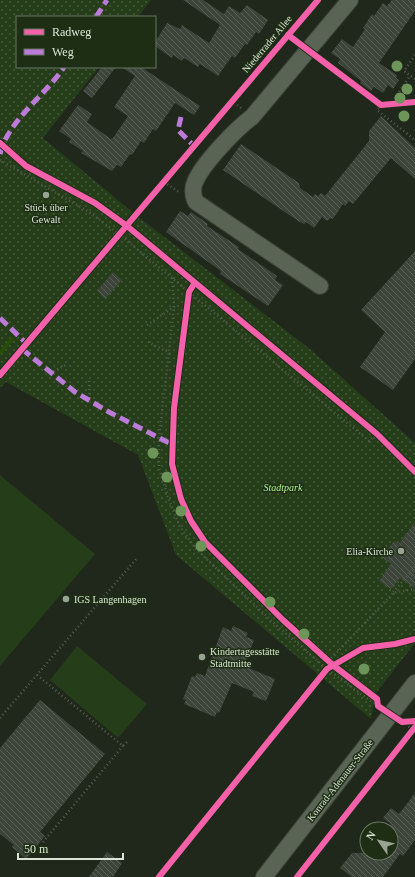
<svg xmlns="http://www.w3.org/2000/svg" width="415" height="877" font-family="'Times New Roman',serif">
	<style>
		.green { fill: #263d19 }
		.park { fill: url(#park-dots) }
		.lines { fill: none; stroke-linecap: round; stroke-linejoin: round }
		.stream { stroke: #264e05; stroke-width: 4 }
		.building { fill: url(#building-back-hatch) }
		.minor-casing { stroke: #3a4236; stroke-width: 18 }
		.path { stroke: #565e52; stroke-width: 2.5; stroke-dasharray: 1 3; stroke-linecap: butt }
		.minor { stroke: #5a6455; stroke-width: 16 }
		.quiet { stroke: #bd7bd9; stroke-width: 5; stroke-dasharray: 10 5; stroke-linecap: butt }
		.cycleway-casing { stroke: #1e2e15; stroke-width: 8 }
		.cycleway { stroke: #f560ab; stroke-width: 6 }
		.tree { fill: #6e9559 }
		.poi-dot { fill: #99a394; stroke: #1e2e15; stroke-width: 1.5 }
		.labels { text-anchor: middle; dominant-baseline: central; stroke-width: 3; stroke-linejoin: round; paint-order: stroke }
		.street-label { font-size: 10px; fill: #dae5d5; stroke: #1e2e15 }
		.poi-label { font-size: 10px; fill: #dae5d5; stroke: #1e2e15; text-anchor: start }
		.park-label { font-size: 10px; font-style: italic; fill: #aeee8c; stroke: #1e2e15 }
	</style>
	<defs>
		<pattern id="park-dots" width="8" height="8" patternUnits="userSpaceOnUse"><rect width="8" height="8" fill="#263d19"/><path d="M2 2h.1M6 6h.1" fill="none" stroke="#45593a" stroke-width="1.8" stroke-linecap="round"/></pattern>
		<pattern id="building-back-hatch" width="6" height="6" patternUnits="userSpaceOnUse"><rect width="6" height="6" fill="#3d443a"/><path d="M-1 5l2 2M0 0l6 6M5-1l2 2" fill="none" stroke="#585f56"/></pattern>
	</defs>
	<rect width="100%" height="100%" fill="#1f281b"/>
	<g class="green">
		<path d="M0,475L95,554L0,666Z"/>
		<path d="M77,646L147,704L118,738L50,680Z"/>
	</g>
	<path class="park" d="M0,0H151L138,17H17V67H99L43,138L136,215L310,349L415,443V643L376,693L371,719L176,555L138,455L6,382L0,388Z"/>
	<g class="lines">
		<path class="stream" d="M0,353L12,339"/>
	</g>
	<g class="building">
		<path d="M183,0H203L224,14L229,6L240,13L247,5L268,20L259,34L256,32L247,45L245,44L235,58L232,56L218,76L200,64L198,67L184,58L182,61L173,55L172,58L155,46V42L167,23L180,29L182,25L209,43L220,25Z"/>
		<path d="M392,0H415V11L379,63L397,75L396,78L399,80L393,89L388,85L383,93L374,87L371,91L360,83L361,81L338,63L340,59L331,53L342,39L353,47L365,29L363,28L372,14L374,16L383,3L387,6Z"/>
		<path d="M102,67H116L92,98L83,91Z"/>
		<path d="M121,67H141L200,106L194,115L175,103L156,131L153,129L144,143L141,141L132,155L130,154L121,167L117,165L112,171L81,153L83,151L69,142L71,139L59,131L78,105L92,114L87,122L111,139L113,138L128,116L114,107L135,76Z"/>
		<path d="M381,116L415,148V179L391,158L353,204L349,201L345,206L343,204L333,219L331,218L327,221L322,217L314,228L306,222L304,224L298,221L223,170L241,144L299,183L300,188L313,197L315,194L318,196L321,193L325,196L369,141V131Z"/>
		<path d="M180,211L188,216L191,212L208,224L207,226L239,247L238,249L277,276L275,280L283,285L268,306L220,274L221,271L166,232Z"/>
		<path d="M415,251V359L393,390L360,367L385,332L361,310Z"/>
		<path d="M113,272L122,280L105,299L97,291Z"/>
		<path d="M415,522V588L400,578L391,589L379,581L391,564L382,557L394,541L399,544Z"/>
		<path d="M233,626L248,633L246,637L254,640L244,666L275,679L266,701L252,696L254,692L232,683L219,713L217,712L215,717L184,704L186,700L183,699L192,676L195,677L197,673L205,676L223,627L231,631Z"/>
		<path d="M40,700L105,754L40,832L45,836L26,859L12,847L14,845L0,834V748Z"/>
		<path d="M415,793V840L403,856L400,854L383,877H352L340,868L352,853H391V824L383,818L391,808L399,814Z"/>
		<path d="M107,852L122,863L113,877H89Z"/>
	</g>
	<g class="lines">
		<defs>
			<g id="minor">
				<path d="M320,286L196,202C193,197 192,188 195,182C203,163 236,129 252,117L350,0"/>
				<path d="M264,877L415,683"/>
			</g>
		</defs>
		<use href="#minor" class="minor-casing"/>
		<g class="path">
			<path d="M415,55L404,71L415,79"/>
			<path d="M381,105L377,110L415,140"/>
			<path d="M390,105L410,76"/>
			<path d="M241,108L232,101L318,0"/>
			<path d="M0,160L89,212L120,235L369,441L377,434"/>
			<path d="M164,182L179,192"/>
			<path d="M172,278L174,307L159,438V468L168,497L180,527L196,549L276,625L327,669L379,707"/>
			<path d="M147,325L174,307"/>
			<path d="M148,342L170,353"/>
			<path d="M50,373L66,365"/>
			<path d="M89,381L90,401"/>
			<path d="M415,567L409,574L415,577"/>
			<path d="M393,592L409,574"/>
			<path d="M327,669L329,661L393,593L415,589"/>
			<path d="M37,675L123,746L129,740"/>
			<path d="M0,718L137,558"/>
			<path d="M402,722L415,731"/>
			<path d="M43,842L123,746"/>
		</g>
		<use href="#minor" class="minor"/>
		<g class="quiet">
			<path d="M96,17L107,0"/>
			<path d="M181,117L178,130L194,146"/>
			<path d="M0,154C8,120 47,94 64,67"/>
			<path d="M0,318L27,344"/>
			<path d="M22,349L75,392L109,412L173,445"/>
		</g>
		<defs>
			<g id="cycleway">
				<path d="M288,35L381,105L415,102"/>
				<path d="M0,143L26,166L95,203L127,226L377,434L415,472"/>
				<path d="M194,284L189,292L174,408L172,464L181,499L191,521L205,542L283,620L334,666L377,699L378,706L402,722L415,721"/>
				<path d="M0,375L318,0"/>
				<path d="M159,877L327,669L363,648L395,644L415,639"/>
				<path d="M297,877L415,727"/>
			</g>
		</defs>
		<use href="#cycleway" class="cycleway-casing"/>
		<use href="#cycleway" class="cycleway"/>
	</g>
	<g class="tree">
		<circle cx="397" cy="66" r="5.5"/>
		<circle cx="407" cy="89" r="5.5"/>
		<circle cx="400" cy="98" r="5.5"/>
		<circle cx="404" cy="116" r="5.5"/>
		<circle cx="153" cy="453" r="5.5"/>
		<circle cx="167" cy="477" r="5.5"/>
		<circle cx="181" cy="511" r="5.5"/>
		<circle cx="201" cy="546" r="5.5"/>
		<circle cx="270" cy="602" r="5.5"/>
		<circle cx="304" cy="634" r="5.5"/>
		<circle cx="364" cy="669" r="5.5"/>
	</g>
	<g class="poi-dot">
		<circle cx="46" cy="195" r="4"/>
		<circle cx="401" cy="551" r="4"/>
		<circle cx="66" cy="599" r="4"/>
		<circle cx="202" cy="657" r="4"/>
	</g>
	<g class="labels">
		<g class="street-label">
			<text transform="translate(267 44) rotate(-50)">Niederrader Allee</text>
			<text transform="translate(340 780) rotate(-52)">Konrad-Adenauer-Straße</text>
		</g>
		<g class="poi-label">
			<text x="46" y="207" text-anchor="middle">Stück über<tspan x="46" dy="12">Gewalt</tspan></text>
			<text x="393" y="551" text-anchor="end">Elia-Kirche</text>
			<text x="74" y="599">IGS Langenhagen</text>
			<text x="210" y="651">Kindertagesstätte<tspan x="210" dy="12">Stadtmitte</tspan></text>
		</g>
		<g class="park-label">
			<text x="283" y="487">Stadtpark</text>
		</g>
	</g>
	<rect x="16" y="16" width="140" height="52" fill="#1e2e15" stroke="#697762"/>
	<rect x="24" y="29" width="20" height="6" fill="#f560ab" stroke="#697762"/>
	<text x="52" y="36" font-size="12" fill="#dae5d5">Radweg</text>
	<rect x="24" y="49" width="20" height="6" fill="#bd7bd9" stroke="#697762"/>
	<text x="52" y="56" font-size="12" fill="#dae5d5">Weg</text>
	<g transform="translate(379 841) rotate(304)"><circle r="19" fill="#1e2e15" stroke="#697762"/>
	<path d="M0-3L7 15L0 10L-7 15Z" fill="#99a394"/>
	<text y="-6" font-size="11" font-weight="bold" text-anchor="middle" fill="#dae5d5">N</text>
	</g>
	<path d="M18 853v6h105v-6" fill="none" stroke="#dae5d5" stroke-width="2"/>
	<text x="24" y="853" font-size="12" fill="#dae5d5" stroke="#1e2e15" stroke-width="3" paint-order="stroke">50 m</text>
</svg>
